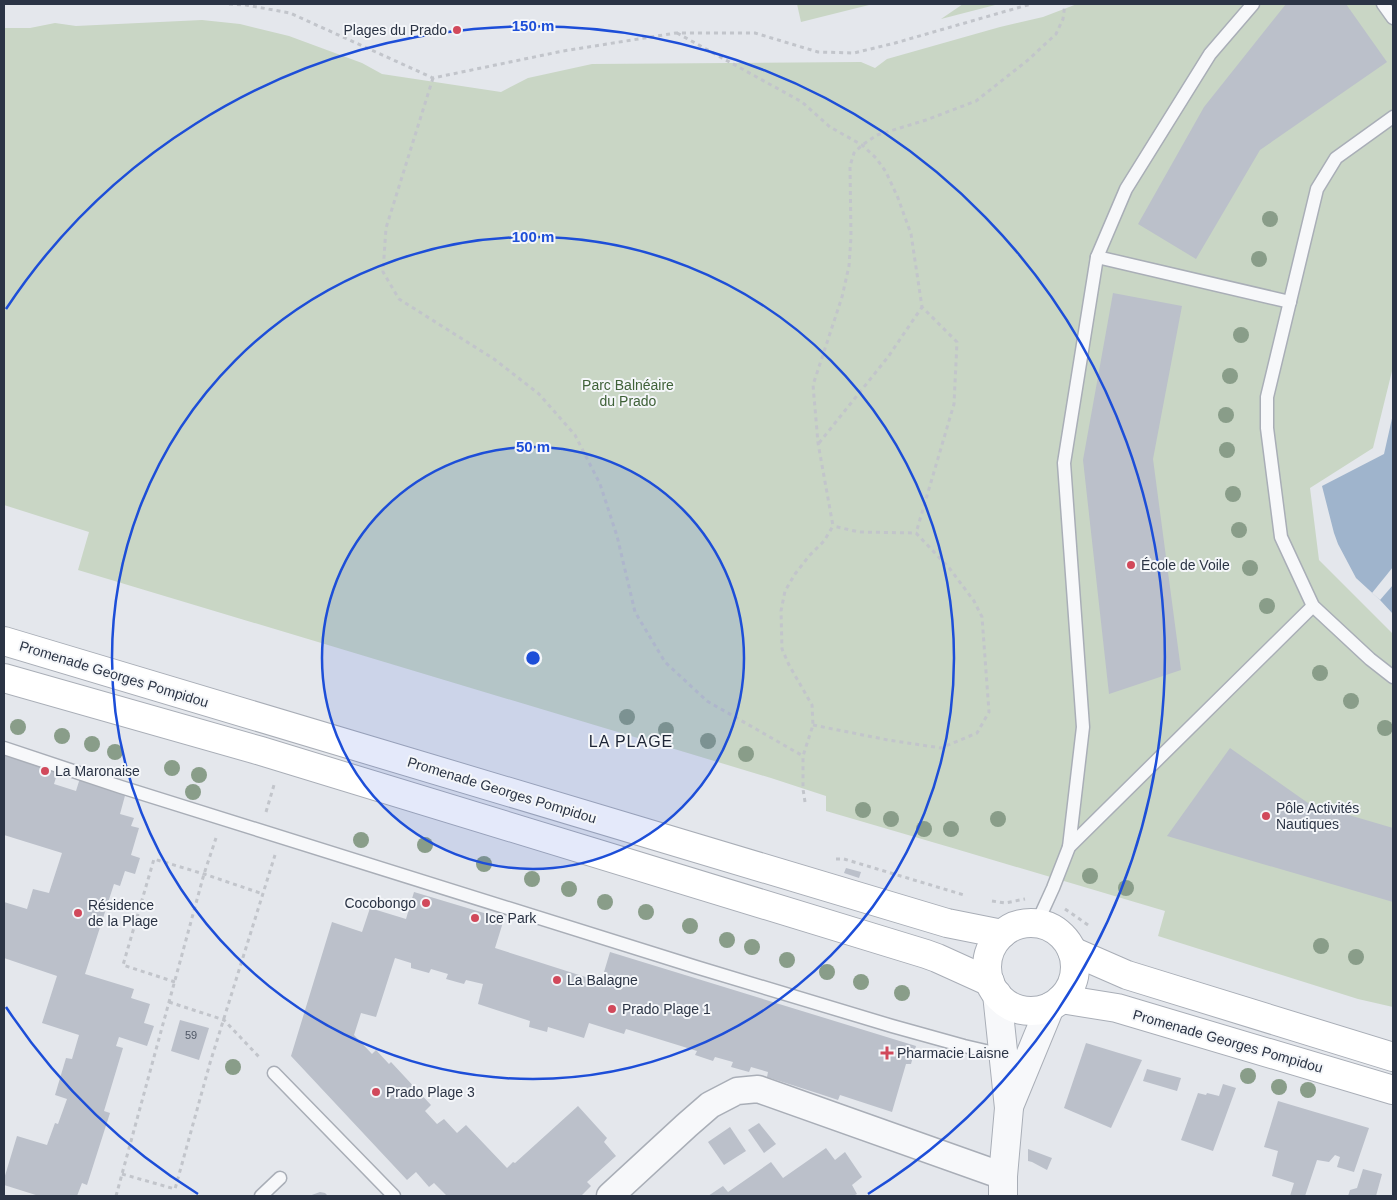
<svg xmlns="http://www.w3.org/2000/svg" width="1397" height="1200" font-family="Helvetica,sans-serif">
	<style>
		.green { fill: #c9d6c5 }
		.water { fill: #9fb4cc }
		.pier { fill: #e4e7ec }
		.building { fill: #bbc0ca }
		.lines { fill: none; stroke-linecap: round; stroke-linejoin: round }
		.service-casing { stroke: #a9aeb7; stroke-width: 15 }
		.minor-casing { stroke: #a9aeb7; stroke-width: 29 }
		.tertiary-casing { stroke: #a9aeb7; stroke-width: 30 }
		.secondary-casing { stroke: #a9aeb7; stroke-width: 30 }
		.path { stroke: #c2c5cb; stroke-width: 3; stroke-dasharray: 4 4; stroke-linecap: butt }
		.service { stroke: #f7f8fa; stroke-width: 12 }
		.minor { stroke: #f7f8fa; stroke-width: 26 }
		.tertiary { stroke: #f7f8fa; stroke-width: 28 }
		.secondary { stroke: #fff; stroke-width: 28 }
		.tree { fill: #899d89 }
		.ring { fill: none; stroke: #1d4ed8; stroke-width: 2.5 }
		.poi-dot { fill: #d1495b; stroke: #f4f6f9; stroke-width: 2 }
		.labels { text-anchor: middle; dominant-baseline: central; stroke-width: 4; stroke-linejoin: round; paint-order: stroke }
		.number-label { font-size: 11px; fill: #4f5766 }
		.poi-label { font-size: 14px; fill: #2b3445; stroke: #f4f6f9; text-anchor: start }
		.park-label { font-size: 14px; fill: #3f6138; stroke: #f4f6f9 }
		.street-label { font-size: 14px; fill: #2b3445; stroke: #f4f6f9 }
		.quarter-label { font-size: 16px; letter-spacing: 1px; fill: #1d2536; stroke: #f4f6f9 }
		.centre { fill: #1d4ed8; stroke: #f4f6f9; stroke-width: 2.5 }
		.ring-label { font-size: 15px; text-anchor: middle; font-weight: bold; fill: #1d4ed8; stroke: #f4f6f9; stroke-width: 4; stroke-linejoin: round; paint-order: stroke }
	</style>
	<rect width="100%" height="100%" fill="#e4e7ec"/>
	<g class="green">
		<path d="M797,4H873L801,22Z"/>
		<path d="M963,4H999L941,19Z"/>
		<path d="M1077,4H1393V367L1373,448L1310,488L1319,560L1393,634V1007L1358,999L1158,936L1165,911L956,849L826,811V796L771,778L78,570L89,532L4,505V28H30L55,23L76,26L202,20L240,24L289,36L362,63L382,74L501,92L528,78L592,64L861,62L875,68L887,59L1000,27L1043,17Z"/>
	</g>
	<path class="water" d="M1393,414V614L1380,600L1356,578L1338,544L1334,533L1322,486L1384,454Z"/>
	<path class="pier" d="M1393,567V585L1380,600L1372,593Z"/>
	<g class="building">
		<path d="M1286,4H1346L1387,62L1260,150L1196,259L1138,224L1204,107Z"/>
		<path d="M1113,293L1182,306L1153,459L1181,670L1109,694L1083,460Z"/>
		<path d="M1230,748L1308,803L1393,828V902L1167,836Z"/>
		<path d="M4,754L58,771L54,784L76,791L80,778L126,792L120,814L134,818L131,826L139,828L131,855L140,858L135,874L125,871L120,886L114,884L85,974L134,989L131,998L150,1004L144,1023L154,1026L147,1046L119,1037L116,1046L123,1048L104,1111L110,1113L87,1185L82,1183L77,1196H39L4,1185V1179L17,1136L47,1145L55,1123L58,1124L67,1099L55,1095L66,1058L72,1059L79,1035L42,1023L57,976L4,958V902L27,909L33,889L49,893L62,853L4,835Z"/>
		<path d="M846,868L861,872L859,878L844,873Z"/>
		<path d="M414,892L504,919L495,948L601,982L610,952L916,1046L911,1064H906L892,1112L840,1095L838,1100L820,1094L767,1077L768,1072L751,1067L749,1072L731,1067L733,1062L715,1057L713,1061L695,1055L697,1051L626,1029L624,1034L589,1023L584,1038L548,1027L547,1032L529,1027L530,1021L478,1004L483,984L466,980L464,984L446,979L448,974L431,969L429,973L411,968V963L395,958L376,1017L361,1013L354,1035L372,1054L376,1050L389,1064L391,1062L431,1105L425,1111L437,1124L444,1119L457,1133L466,1125L507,1168L513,1162L515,1163L578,1106L607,1138L604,1142L616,1156L587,1182L591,1186L581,1196H447L434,1183L429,1187L416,1172L407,1180L291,1056L332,922L362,932L370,908L406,919Z"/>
		<path d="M180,1020L209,1028L199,1060L171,1051Z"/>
		<path d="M1086,1043L1142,1060L1111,1128L1064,1108Z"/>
		<path d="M1147,1069L1181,1078L1177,1091L1143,1081Z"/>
		<path d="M1223,1084L1236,1088L1213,1151L1181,1140L1198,1093L1206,1095L1207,1093L1219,1096Z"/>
		<path d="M1278,1101L1369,1128L1354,1172L1337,1167L1340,1157L1335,1155L1329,1162L1317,1160L1305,1196H1290L1294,1183L1272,1176L1278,1151L1264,1147Z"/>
		<path d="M759,1123L776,1144L764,1153L748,1130Z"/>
		<path d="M730,1127L746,1151L724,1165L708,1142Z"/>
		<path d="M826,1148L835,1160L845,1152L862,1177L852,1185L857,1194L853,1196H708L723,1186L728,1192L771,1162L783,1178Z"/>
		<path d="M1028,1149L1052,1158L1047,1170L1032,1162L1028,1161Z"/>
		<path d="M1363,1169L1382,1174L1376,1196H1348L1350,1190L1357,1188Z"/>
		<path d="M320,1192L325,1193L328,1196H309Z"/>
	</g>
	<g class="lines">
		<defs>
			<g id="service">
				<path d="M1383,4L1393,18"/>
				<path d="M1393,117L1336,158L1317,189L1267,397V428L1281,537L1313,606L1370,659L1393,677"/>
				<path d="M1097,257L1290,302"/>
				<path d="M4,748L121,787L696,967L892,1026L964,1046L1003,1055"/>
				<path d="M1069,847L1083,727L1064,463L1097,257L1126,189L1210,54L1253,4"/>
				<path d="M1037,923L1053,888L1069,847L1313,606"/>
				<path d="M274,1073L394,1196"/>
				<path d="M261,1196L280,1178"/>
			</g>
			<path id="minor" d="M610,1196L687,1125L710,1105L737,1091L758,1089L1003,1176"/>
			<g id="tertiary">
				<path d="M997,994L1009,1108L1003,1176V1196"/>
				<path d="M1010,1104L1050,1007"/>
			</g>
			<g id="secondary">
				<path d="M4,641L947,923L1002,934"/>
				<path d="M4,678L261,751L926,954L937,958L990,982"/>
				<circle cx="1031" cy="967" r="44"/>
				<path d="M1072,951L1127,975L1393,1057"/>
				<path d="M1061,999L1117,1008L1393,1090"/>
			</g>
		</defs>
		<use href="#service" class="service-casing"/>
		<use href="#minor" class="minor-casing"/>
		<use href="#tertiary" class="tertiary-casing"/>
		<use href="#secondary" class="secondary-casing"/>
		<g class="path">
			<path d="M229,4L246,5L290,13L433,78L563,51L676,33H755L818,52L854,53L895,43L1031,4"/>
			<path d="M677,33L802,102L830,127L862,145L876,158L886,172L898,198L911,234L922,307L957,342L954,404L916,533"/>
			<path d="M433,78L386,228L383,272L399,299L494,359L539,394L575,435L600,484L617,536L635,612L665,662L707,701L803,756"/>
			<path d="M819,443L888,357L922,307"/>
			<path d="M813,725L888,740L941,748L977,733L989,712L982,617L974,601L950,569L916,533L859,532L833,526"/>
			<path d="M805,802L803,789V756L813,725L812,705L789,665L782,649L781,611L785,591L795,574L809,556L824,541L833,526L818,443L813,385L842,297L849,266L851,237L850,166L854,153L862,145L877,135L926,120L976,101L1028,60L1056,34L1063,19L1065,4"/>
			<path d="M266,812L274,785"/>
			<path d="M836,859H844L964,895"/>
			<path d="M992,901L1005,903L1025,899"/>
			<path d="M1065,909L1091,927"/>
			<path d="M175,982L123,965L154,859L204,874L263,894"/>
			<path d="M169,1002L224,1020L261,1059"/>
			<path d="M122,1174L175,1189L210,1063L275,855"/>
			<path d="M116,1196L204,874L216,838"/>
		</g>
		<use href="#service" class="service"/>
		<use href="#minor" class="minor"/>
		<use href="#tertiary" class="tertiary"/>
		<use href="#secondary" class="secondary"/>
	</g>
	<g class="tree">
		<circle cx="1270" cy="219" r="8"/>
		<circle cx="1259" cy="259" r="8"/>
		<circle cx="1241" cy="335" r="8"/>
		<circle cx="1230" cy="376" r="8"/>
		<circle cx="1226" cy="415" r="8"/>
		<circle cx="1227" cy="450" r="8"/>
		<circle cx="1233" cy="494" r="8"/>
		<circle cx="1239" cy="530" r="8"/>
		<circle cx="1250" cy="568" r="8"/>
		<circle cx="1267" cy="606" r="8"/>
		<circle cx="1320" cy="673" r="8"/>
		<circle cx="1351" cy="701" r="8"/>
		<circle cx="627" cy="717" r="8"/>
		<circle cx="18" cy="727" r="8"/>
		<circle cx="1385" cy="728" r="8"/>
		<circle cx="666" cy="730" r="8"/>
		<circle cx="62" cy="736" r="8"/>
		<circle cx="708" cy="741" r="8"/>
		<circle cx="92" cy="744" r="8"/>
		<circle cx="115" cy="752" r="8"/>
		<circle cx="746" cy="754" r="8"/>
		<circle cx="172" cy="768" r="8"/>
		<circle cx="199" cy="775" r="8"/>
		<circle cx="193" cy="792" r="8"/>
		<circle cx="863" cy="810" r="8"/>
		<circle cx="891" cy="819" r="8"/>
		<circle cx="998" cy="819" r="8"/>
		<circle cx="924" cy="829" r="8"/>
		<circle cx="951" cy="829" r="8"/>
		<circle cx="361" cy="840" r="8"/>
		<circle cx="425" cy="845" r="8"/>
		<circle cx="484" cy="864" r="8"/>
		<circle cx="1090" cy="876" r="8"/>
		<circle cx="532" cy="879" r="8"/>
		<circle cx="1126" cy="888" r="8"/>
		<circle cx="569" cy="889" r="8"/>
		<circle cx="605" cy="902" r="8"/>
		<circle cx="646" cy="912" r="8"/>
		<circle cx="690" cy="926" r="8"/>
		<circle cx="727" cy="940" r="8"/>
		<circle cx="1321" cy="946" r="8"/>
		<circle cx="752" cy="947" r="8"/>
		<circle cx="1356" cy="957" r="8"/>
		<circle cx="787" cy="960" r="8"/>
		<circle cx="827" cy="972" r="8"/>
		<circle cx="861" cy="982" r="8"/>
		<circle cx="902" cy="993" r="8"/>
		<circle cx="233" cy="1067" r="8"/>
		<circle cx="1248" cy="1076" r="8"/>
		<circle cx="1279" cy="1087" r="8"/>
		<circle cx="1308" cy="1090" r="8"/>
	</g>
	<circle cx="533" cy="658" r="211" fill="#1d4ed8" fill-opacity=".12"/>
	<g class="ring">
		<circle cx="533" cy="658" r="211"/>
		<circle cx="533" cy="658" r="421"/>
		<path d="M198 1194A632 632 0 0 1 6 1007M6 309A632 632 0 1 1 868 1194"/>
	</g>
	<g class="poi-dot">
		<circle cx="457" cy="30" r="5"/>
		<circle cx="1131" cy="565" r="5"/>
		<circle cx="45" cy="771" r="5"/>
		<circle cx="1266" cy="816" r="5"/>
		<circle cx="426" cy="903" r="5"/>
		<circle cx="78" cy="913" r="5"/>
		<circle cx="475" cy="918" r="5"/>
		<circle cx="557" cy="980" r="5"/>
		<circle cx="612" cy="1009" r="5"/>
		<path d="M884.5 1045.5h5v5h5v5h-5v5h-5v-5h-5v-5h5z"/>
		<circle cx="376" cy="1092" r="5"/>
	</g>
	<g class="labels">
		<g class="number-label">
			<text x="191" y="1035">59</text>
		</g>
		<g class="poi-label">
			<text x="447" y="30" text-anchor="end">Plages du Prado</text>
			<text x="1141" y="565">École de Voile</text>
			<text x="55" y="771">La Maronaise</text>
			<text x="1276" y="808">Pôle Activités<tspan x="1276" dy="16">Nautiques</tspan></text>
			<text x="416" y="903" text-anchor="end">Cocobongo</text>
			<text x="88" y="905">Résidence<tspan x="88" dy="16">de la Plage</tspan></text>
			<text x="485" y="918">Ice Park</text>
			<text x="567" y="980">La Balagne</text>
			<text x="622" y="1009">Prado Plage 1</text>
			<text x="897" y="1053">Pharmacie Laisne</text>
			<text x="386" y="1092">Prado Plage 3</text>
		</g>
		<g class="park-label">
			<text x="628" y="385">Parc Balnéaire<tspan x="628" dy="16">du Prado</tspan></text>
		</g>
		<g class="street-label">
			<text transform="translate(114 674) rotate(17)">Promenade Georges Pompidou</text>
			<text transform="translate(502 790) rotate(17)">Promenade Georges Pompidou</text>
			<text transform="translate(1228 1041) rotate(16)">Promenade Georges Pompidou</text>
		</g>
		<g class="quarter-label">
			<text x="631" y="741">LA PLAGE</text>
		</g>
	</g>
	<circle cx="533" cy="658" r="8" class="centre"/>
	<g class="ring-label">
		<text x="533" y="31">150 m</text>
		<text x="533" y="242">100 m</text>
		<text x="533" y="452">50 m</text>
	</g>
	<rect width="1397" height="1200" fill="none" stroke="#2b3445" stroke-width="10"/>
</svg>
